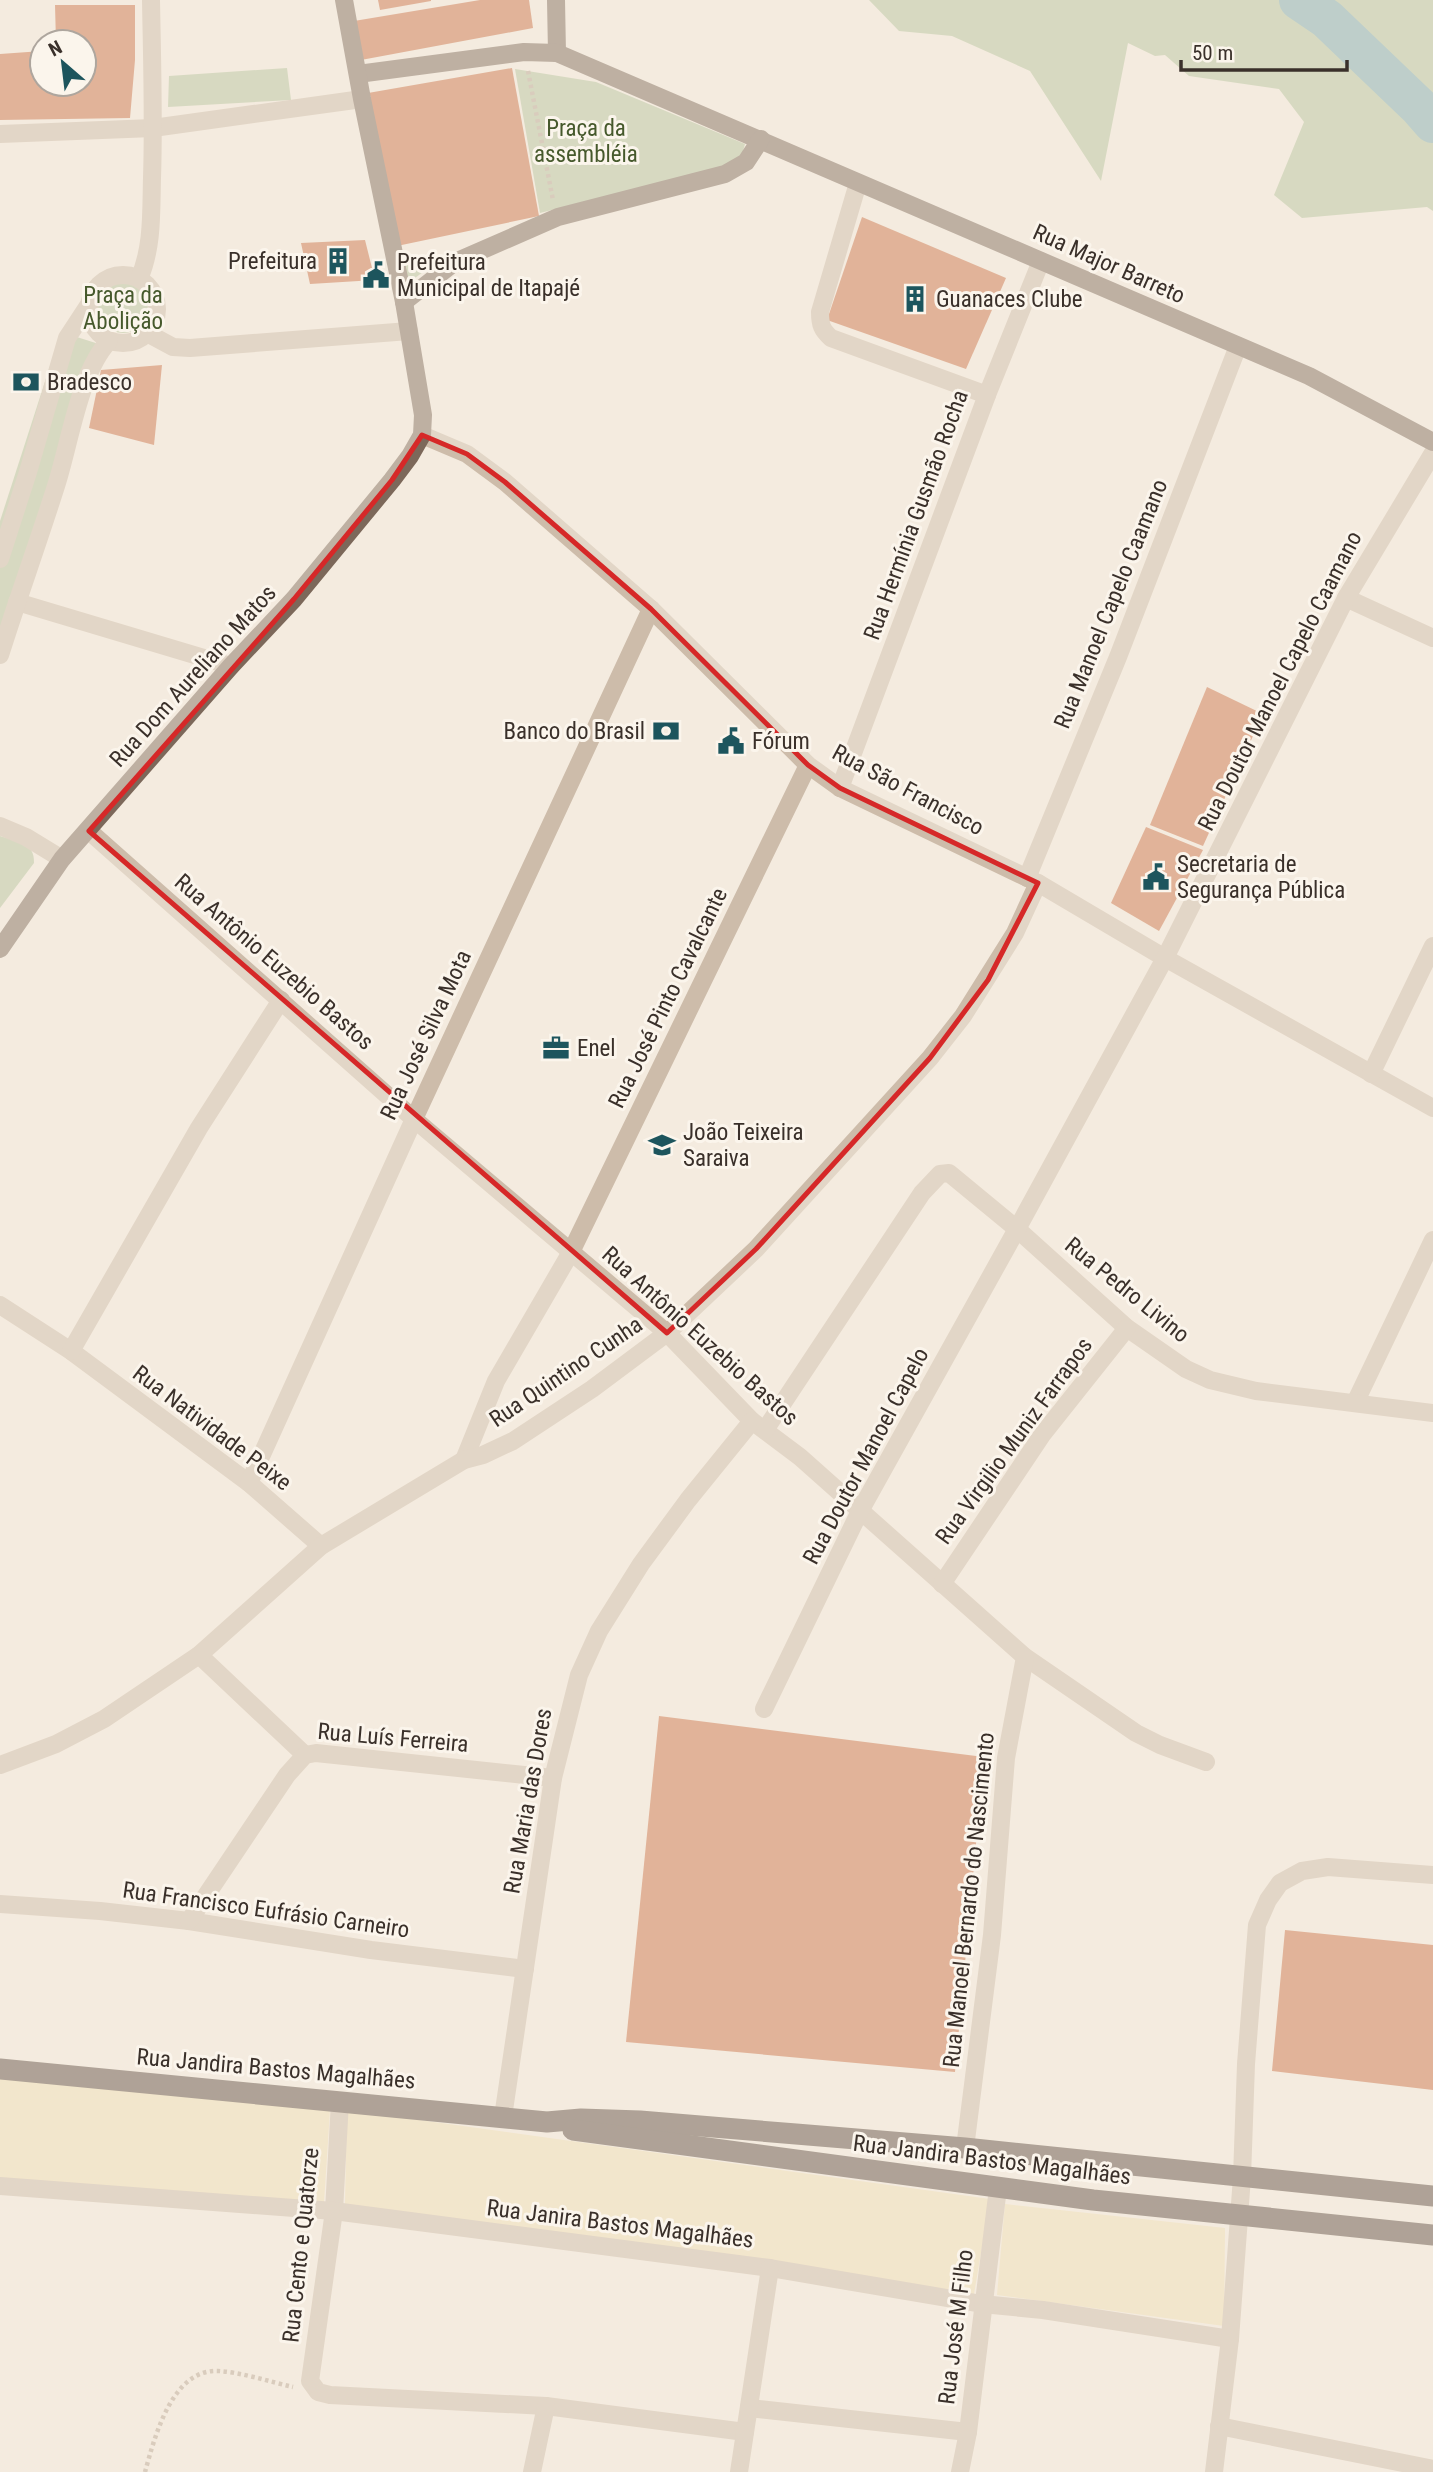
<svg xmlns="http://www.w3.org/2000/svg" width="1433" height="2472" font-family="'Roboto Condensed',sans-serif">
	<style>
		.green { fill: #b4c49e }
		.sand { fill: #f0e0b5 }
		.lines { fill: none; stroke-linecap: round; stroke-linejoin: round }
		.river { stroke: #7cacb2; stroke-width: 40 }
		.building { fill: #ca7046 }
		.path { stroke: #b9a694; stroke-width: 4.5; stroke-dasharray: 3.5 3.5; stroke-linecap: butt }
		.minor { stroke: #cdbcaa; stroke-width: 18 }
		.major { stroke: #7c685a; stroke-width: 18 }
		.highway { stroke: #5b4b40; stroke-width: 21 }
		.marked { fill: none; stroke: #d62828; stroke-width: 5; stroke-linejoin: round }
		.labels { text-anchor: middle; dominant-baseline: central; stroke-width: 6; stroke-linejoin: round; paint-order: stroke }
		.park-label { font-size: 23px; fill: #46592c; stroke: #fbf5ec }
		.poi-label { font-size: 23px; fill: #3a302a; stroke: #fbf5ec; text-anchor: start }
		.street-label { font-size: 23px; fill: #3a302a; stroke: #fbf5ec }
	</style>
	<rect width="100%" height="100%" fill="#f4ebdf"/>
	<g class="green">
		<path d="M869,0H1433V211L1427,207L1302,218L1274,195L1304,122L1279,89L1189,76L1165,55L1155,56L1128,43L1101,181L1030,71L952,36L899,31Z"/>
		<path d="M287,68L291,100L168,107L169,76Z"/>
		<path d="M515,69L596,82L745,144L740,162L540,213Z"/>
		<path d="M399,250L435,263L403,287Z"/>
		<circle cx="123" cy="308" r="25"/>
		<path d="M61,332L102,345L0,661V521Z"/>
		<path d="M0,836C17,841 35,842 34,863L0,908Z"/>
	</g>
	<g class="sand">
		<path d="M0,2078L330,2110L324,2202L0,2178Z"/>
		<path d="M347,2110L990,2199L974,2294L345,2205Z"/>
		<path d="M1005,2204L1225,2228L1224,2326L997,2295Z"/>
	</g>
	<g class="lines">
		<path class="river" d="M1299,0L1327,19L1419,107L1433,123"/>
	</g>
	<g class="building">
		<path d="M378,0H431V1L380,10Z"/>
		<path d="M480,0H529L533,28L361,60L354,21Z"/>
		<path d="M55,5H135V60L130,118L0,120V54L42,51V84H84V42H56Z"/>
		<path d="M512,68L539,216L397,246L368,93Z"/>
		<path d="M862,217L1006,278L966,369L827,320Z"/>
		<path d="M365,240L375,280L310,284L301,243Z"/>
		<path d="M162,365L154,445L89,428L101,370Z"/>
		<path d="M1207,687L1263,714L1203,846L1150,825Z"/>
		<path d="M1146,827L1203,850L1159,931L1111,903Z"/>
		<path d="M659,1716L984,1757L955,2072L626,2042Z"/>
		<path d="M1285,1930L1433,1945V2090L1272,2071Z"/>
	</g>
	<g class="lines">
		<g class="path">
			<path d="M528,71L553,200"/>
			<path d="M145,2472C155,2436 172,2369 218,2371C240,2372 271,2382 293,2387"/>
		</g>
		<g class="minor">
			<path d="M0,134L153,128L362,99"/>
			<path d="M858,183L820,312C820,325 822,330 831,338L987,395"/>
			<circle cx="123" cy="309" r="34"/>
			<path d="M139,279C153,247 151,212 152,178C154,119 152,59 151,0"/>
			<path d="M147,333L173,347L190,348L409,331"/>
			<path d="M422,435L467,454L505,482L651,609L808,765L840,788L1038,883L1165,958L1433,1108"/>
			<path d="M0,559L28,472L67,338L88,306"/>
			<path d="M1346,598L1433,638"/>
			<path d="M17,602L231,666"/>
			<path d="M0,655C18,598 38,543 56,486C70,443 79,373 109,341"/>
			<path d="M840,788L987,395L1041,261"/>
			<path d="M0,826L26,837L62,859"/>
			<path d="M89,831L414,1119L667,1333L752,1421L800,1457L1025,1657L1136,1733L1160,1745L1206,1762"/>
			<path d="M1027,878L1118,657L1238,346"/>
			<path d="M1371,1074L1433,946"/>
			<path d="M0,1305L71,1351L249,1483L321,1546"/>
			<path d="M71,1351L199,1128L281,1000"/>
			<path d="M1355,1403L1433,1240"/>
			<path d="M765,1430L922,1193L940,1174L949,1173L1017,1229L1127,1328L1186,1369L1210,1380L1256,1391L1433,1413"/>
			<path d="M464,1460L496,1381L571,1252L808,765"/>
			<path d="M249,1483L414,1119L651,609"/>
			<path d="M942,1584L1042,1435L1127,1328"/>
			<path d="M199,1655L305,1755"/>
			<path d="M764,1709L860,1511L1017,1229L1165,958L1346,598L1433,453"/>
			<path d="M0,1765L56,1744L104,1719L199,1655L321,1546L464,1460L483,1455L513,1441L592,1389L667,1333L756,1249L930,1058L963,1016L1015,933L1038,883"/>
			<path d="M0,1904L100,1911L189,1921L371,1950L525,1969"/>
			<path d="M189,1921L287,1775L305,1755L316,1753L553,1778"/>
			<path d="M340,2101L334,2211L310,2381L318,2392L330,2395L546,2406L745,2432"/>
			<path d="M503,2117L553,1778L579,1675L599,1631L641,1564L688,1500L752,1421"/>
			<path d="M965,2148L992,1935L1006,1758L1025,1657"/>
			<path d="M0,2186L334,2211L770,2268L982,2304L1043,2310L1230,2339"/>
			<path d="M749,2408L968,2432"/>
			<path d="M1219,2426L1433,2469"/>
			<path d="M532,2472L546,2406"/>
			<path d="M739,2472L770,2268"/>
			<path d="M960,2472L968,2432L998,2188"/>
			<path d="M1214,2472L1230,2339L1242,2177L1246,2064L1257,1925L1268,1900L1280,1883L1302,1871L1328,1867L1433,1875"/>
		</g>
		<g class="major">
			<path d="M556,0L557,53"/>
			<path d="M358,74L524,52L557,53L1309,376L1433,442"/>
			<path d="M404,302L455,262L558,217L725,174L746,162L761,139"/>
			<path d="M0,949L62,859L231,666L294,599L392,480L410,456L422,435L423,415L404,302L362,99L344,0"/>
		</g>
		<g class="highway">
			<path d="M0,2069L547,2122L581,2119L640,2121L796,2134L965,2148L1433,2196"/>
			<path d="M573,2130L1093,2200L1433,2235"/>
		</g>
	</g>
	<path d="M0 0H1433V2472H0ZM422,435L467,454L505,482L651,609L808,765L840,788L1038,883L988,980L930,1058L756,1249L667,1333L89,831L294,599L392,480Z" fill="#f4ebdf" fill-opacity=".55" fill-rule="evenodd"/>
	<path class="marked" d="M422,435L467,454L505,482L651,609L808,765L840,788L1038,883L988,980L930,1058L756,1249L667,1333L89,831L294,599L392,480Z"/>
	<defs>
		<symbol id="building-bare" viewBox="-9 -9 18 18"><path d="M-4-6H4V6H1V3H-1V6H-4ZM-2.5-4.3h1.7v1.8h-1.7ZM.8-4.3h1.7v1.8H.8ZM-2.5-1h1.7V.8h-1.7ZM.8-1h1.7V.8H.8Z" fill="#1d555d" stroke="#fbf5ec" stroke-width="2.5" paint-order="stroke"/></symbol>
		<symbol id="civic-bare" viewBox="-9 -9 18 18"><path d="M-.6-6.5H3V-4.5H.6V-3L4-1V1h2V6H-6V1h2V-1L-.6-3ZM-1.2 2.5V6h2.4V2.5Z" fill="#1d555d" stroke="#fbf5ec" stroke-width="2.5" paint-order="stroke"/></symbol>
		<symbol id="bank-bare" viewBox="-9 -9 18 18"><path d="M-6-4H6V4H-6ZM0-2.3a2.3 2.3 0 1 0 0 4.6a2.3 2.3 0 1 0 0-4.6Z" fill="#1d555d" stroke="#fbf5ec" stroke-width="2.5" paint-order="stroke"/></symbol>
		<symbol id="office-bare" viewBox="-9 -9 18 18"><path d="M-6-3h4V-5.5h4V-3h4V5H-6ZM-1-4.5V-3h2v-1.5ZM-6 0V1H6V0Z" fill="#1d555d" stroke="#fbf5ec" stroke-width="2.5" paint-order="stroke"/></symbol>
		<symbol id="school-bare" viewBox="-9 -9 18 18"><path d="M0-5L7-2L0 1L-7-2ZM-4 1L0 2.5L4 1V4Q0 6-4 4Z" fill="#1d555d" stroke="#fbf5ec" stroke-width="2.5" paint-order="stroke"/></symbol>
	</defs>
	<g fill-rule="evenodd">
		<use href="#building-bare" x="319" y="242" width="38" height="38"/>
		<use href="#civic-bare" x="357" y="256" width="38" height="38"/>
		<use href="#building-bare" x="896" y="280" width="38" height="38"/>
		<use href="#bank-bare" x="7" y="363" width="38" height="38"/>
		<use href="#bank-bare" x="647" y="712" width="38" height="38"/>
		<use href="#civic-bare" x="712" y="722" width="38" height="38"/>
		<use href="#civic-bare" x="1137" y="858" width="38" height="38"/>
		<use href="#office-bare" x="537" y="1029" width="38" height="38"/>
		<use href="#school-bare" x="643" y="1126" width="38" height="38"/>
	</g>
	<g class="labels">
		<g class="park-label">
			<text x="586" y="128">Praça da<tspan x="586" dy="26">assembléia</tspan></text>
			<text x="123" y="295">Praça da<tspan x="123" dy="26">Abolição</tspan></text>
		</g>
		<g class="poi-label">
			<text x="317" y="261" text-anchor="end">Prefeitura</text>
			<text x="397" y="262">Prefeitura<tspan x="397" dy="26">Municipal de Itapajé</tspan></text>
			<text x="936" y="299">Guanaces Clube</text>
			<text x="47" y="382">Bradesco</text>
			<text x="645" y="731" text-anchor="end">Banco do Brasil</text>
			<text x="752" y="741">Fórum</text>
			<text x="1177" y="864">Secretaria de<tspan x="1177" dy="26">Segurança Pública</tspan></text>
			<text x="577" y="1048">Enel</text>
			<text x="683" y="1132">João Teixeira<tspan x="683" dy="26">Saraiva</tspan></text>
		</g>
		<g class="street-label">
			<text transform="translate(1109 264) rotate(24)">Rua Major Barreto</text>
			<text transform="translate(916 515) rotate(-70)">Rua Hermínia Gusmão Rocha</text>
			<text transform="translate(1111 604) rotate(-68)">Rua Manoel Capelo Caamano</text>
			<text transform="translate(193 676) rotate(-48)">Rua Dom Aureliano Matos</text>
			<text transform="translate(1280 681) rotate(-63)">Rua Doutor Manoel Capelo Caamano</text>
			<text transform="translate(908 790) rotate(28)">Rua São Francisco</text>
			<text transform="translate(274 962) rotate(41)">Rua Antônio Euzebio Bastos</text>
			<text transform="translate(668 998) rotate(-64)">Rua José Pinto Cavalcante</text>
			<text transform="translate(426 1035) rotate(-65)">Rua José Silva Mota</text>
			<text transform="translate(1127 1290) rotate(39)">Rua Pedro Livino</text>
			<text transform="translate(700 1336) rotate(42)">Rua Antônio Euzebio Bastos</text>
			<text transform="translate(566 1372) rotate(-34)">Rua Quintino Cunha</text>
			<text transform="translate(212 1428) rotate(37)">Rua Natividade Peixe</text>
			<text transform="translate(1014 1441) rotate(-54)">Rua Virgilio Muniz Farrapos</text>
			<text transform="translate(866 1456) rotate(-62)">Rua Doutor Manoel Capelo</text>
			<text transform="translate(393 1738) rotate(5)">Rua Luís Ferreira</text>
			<text transform="translate(528 1801) rotate(-80)">Rua Maria das Dores</text>
			<text transform="translate(969 1900) rotate(-84)">Rua Manoel Bernardo do Nascimento</text>
			<text transform="translate(266 1910) rotate(8)">Rua Francisco Eufrásio Carneiro</text>
			<text transform="translate(276 2069) rotate(5)">Rua Jandira Bastos Magalhães</text>
			<text transform="translate(992 2160) rotate(7)">Rua Jandira Bastos Magalhães</text>
			<text transform="translate(620 2224) rotate(7)">Rua Janira Bastos Magalhães</text>
			<text transform="translate(301 2245) rotate(-84)">Rua Cento e Quatorze</text>
			<text transform="translate(956 2327) rotate(-83)">Rua José M Filho</text>
		</g>
	</g>
	<g transform="translate(63 63) rotate(332)"><circle r="33" fill="#fbf5ec" stroke="#aea69e" stroke-width="2"/>
	<path d="M0-5L12 26L0 18L-12 26Z" fill="#1d555d"/>
	<text y="-10" font-size="19" font-weight="bold" text-anchor="middle" fill="#3a302a">N</text>
	</g>
	<path d="M1181 60v10h166v-10" fill="none" stroke="#3a302a" stroke-width="3.5"/>
	<text x="1192" y="60" font-size="21" fill="#3a302a" stroke="#fbf5ec" stroke-width="5" paint-order="stroke">50 m</text>
</svg>
